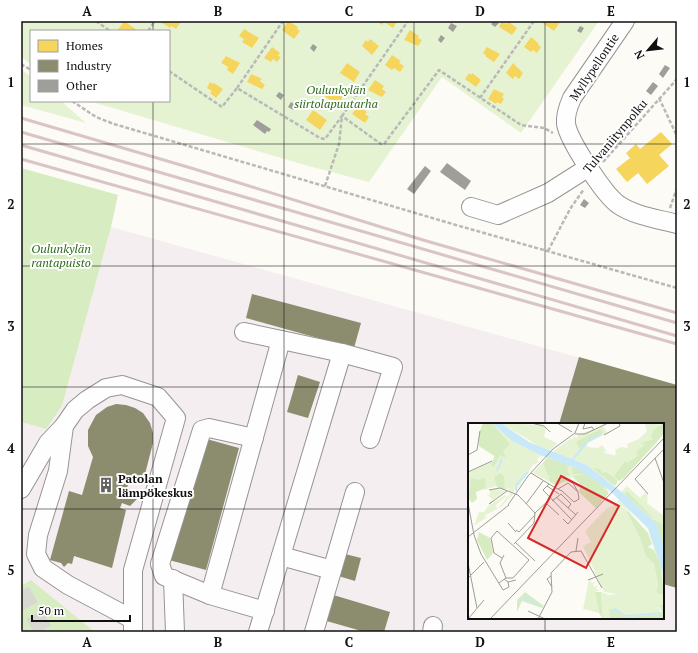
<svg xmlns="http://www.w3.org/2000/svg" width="698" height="653" font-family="'PT Serif',serif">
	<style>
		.industrial { fill: #f4eef1; fill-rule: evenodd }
		.green { fill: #e6f3d3 }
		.forest { fill: #d7ecc1 }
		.homes { fill: #f6d55c }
		.industry { fill: #8c8c6e }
		.building { fill: #a09e9a }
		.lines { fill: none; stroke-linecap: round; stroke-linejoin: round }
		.minor-tunnel { stroke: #d8d8d2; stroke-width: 18; stroke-dasharray: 18 9; stroke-linecap: butt }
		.minor-casing { stroke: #969593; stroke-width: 20 }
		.path { stroke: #b9b9b8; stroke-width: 2.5; stroke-dasharray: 4 2; stroke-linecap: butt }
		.minor { stroke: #fffefe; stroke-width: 18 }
		.rail { stroke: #d9c5c5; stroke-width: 3 }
		.grid { fill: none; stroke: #0f0f0f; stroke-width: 1; stroke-opacity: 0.55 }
		.labels { text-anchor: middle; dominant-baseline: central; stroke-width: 4; stroke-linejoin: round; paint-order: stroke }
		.street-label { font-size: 12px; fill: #0f0f0f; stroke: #fff }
		.park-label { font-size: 12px; font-style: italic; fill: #2d6c1a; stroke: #fff }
		.poi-label { font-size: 12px; font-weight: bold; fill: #0f0f0f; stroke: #fff; text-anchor: start }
		.inset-river { fill: none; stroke: #c9e9f8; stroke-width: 2 }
		.inset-road { fill: none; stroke: #9d9d99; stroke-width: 1 }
		.view { fill: #d62828; fill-opacity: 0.15; stroke: #d62828; stroke-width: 2 }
		.inset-edge { fill: none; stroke: #0f0f0f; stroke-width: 2 }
		.neatline { fill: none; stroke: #0f0f0f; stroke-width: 1.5 }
		.grid-label { font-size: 13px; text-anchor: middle; font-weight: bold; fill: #0f0f0f }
	</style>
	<rect width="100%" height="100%" fill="#fcfbf5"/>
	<path class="industrial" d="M111,227L677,385V632H95L31,580L21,586V422L46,429L62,406ZM469,424H663V618H469Z"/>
	<g class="green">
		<path d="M21,21H599L521,133L442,77L369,182L305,165L89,101H169V31H31V64L21,57Z"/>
		<path d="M21,69L31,77V101H61L86,123L21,105Z"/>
	</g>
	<g class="forest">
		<path d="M21,168L118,195L111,227L62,406L46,429L21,422Z"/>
		<path d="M31,580L95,632H23L21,629V586Z"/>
	</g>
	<g class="homes">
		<path d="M124,21L137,30L136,31L118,30Z"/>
		<path d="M163,21H177L180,23L176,29L171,26L170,28L162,23Z"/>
		<path d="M288,21L298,27L297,29L300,31L294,39L282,30Z"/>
		<path d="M376,21H397L393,28L384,22L382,25Z"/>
		<path d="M502,21L506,24L508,21L517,28L512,35L499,27Z"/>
		<path d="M540,21H561L554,31Z"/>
		<path d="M244,29L259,38L252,48L242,42L244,39L239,36Z"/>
		<path d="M410,30L419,36L418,38L422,40L418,46L404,40Z"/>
		<path d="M531,37L539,44L538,45L541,47L537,53L533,50L531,52L524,47Z"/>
		<path d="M370,39L379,46L372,55L362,46L366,40L368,42Z"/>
		<path d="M272,47L280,53L278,56L281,57L277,62L273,59L271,62L264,58Z"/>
		<path d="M487,47L500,54L494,62L485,56L486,55L483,53Z"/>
		<path d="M392,55L401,61L399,63L404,66L400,72L394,68L392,70L385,65Z"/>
		<path d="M226,56L240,63L233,74L227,70L228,67L221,63Z"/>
		<path d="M347,63L360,72L354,82L340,73Z"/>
		<path d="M513,63L523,73L519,79L515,76L513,79L506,73Z"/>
		<path d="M469,73L471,75L472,73L481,80L476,87L465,79Z"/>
		<path d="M251,74L262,79L260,81L265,85L262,89L247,82Z"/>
		<path d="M375,80L384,86L382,89L386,92L382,97L368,90Z"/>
		<path d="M210,82L213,84L214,83L223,89L216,98L210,93L212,91L207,88Z"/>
		<path d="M494,89L504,94L502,97L504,99L501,104L497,102L496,104L488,99Z"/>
		<path d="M328,90L332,92L333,90L343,97L338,105L324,96Z"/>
		<path d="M358,106L367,112L365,114L369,117L365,123L352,114Z"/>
		<path d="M313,110L327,120L320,130L306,120Z"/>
		<path d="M661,132L672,144L659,155L669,166L647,184L638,173L627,182L616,169L630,158L626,153L636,144L640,149Z"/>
	</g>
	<g class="industry">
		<path d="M252,294L361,323L354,348L246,318Z"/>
		<path d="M579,357L677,385V588L663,584V424H559Z"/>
		<path d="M298,375L320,382L308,418L287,412Z"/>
		<path d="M116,404L126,405L135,408L143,413L150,423L153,433V443L145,474L137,479L130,478L127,488L135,491L137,499L130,506L122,503L120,508L126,510L112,568L74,556L72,564L68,563L64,567L61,563L50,560L69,491L82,495L93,457L88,446V430L96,415L107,407Z"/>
		<path d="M203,438L239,448L206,570L169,560Z"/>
		<path d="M341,553L361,558L355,581L335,575Z"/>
		<path d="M330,594L390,612L384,632H365L323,620Z"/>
	</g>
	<g class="building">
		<path d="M494,21L499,23L495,27L491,24Z"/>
		<path d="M451,23L457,26L453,32L448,28Z"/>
		<path d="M580,26L584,28L581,33L577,31Z"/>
		<path d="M441,35L445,38L441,43L438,40Z"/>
		<path d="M313,44L317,47L314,52L310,48Z"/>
		<path d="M665,65L670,68L663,78L659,74Z"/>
		<path d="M653,82L658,86L651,95L646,91Z"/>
		<path d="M279,92L284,95L281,100L276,96Z"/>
		<path d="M291,102L296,105L293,110L288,107Z"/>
		<path d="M257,120L271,129L269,132L267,131L265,134L253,125Z"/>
		<path d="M447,163L471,181L465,190L440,172Z"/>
		<path d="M425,166L431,171L414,194L407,189Z"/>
		<path d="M584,199L589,203L585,208L580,205Z"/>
	</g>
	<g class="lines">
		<path class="minor-tunnel" d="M21,591L44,632"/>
		<defs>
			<g id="minor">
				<path d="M625,21L572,98C568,107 565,115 566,124C569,141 605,196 619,205C635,216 659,219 677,224"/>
				<path d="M471,207L498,215L548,193L589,167"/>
				<path d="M244,332L342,353L393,367L370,439"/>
				<path d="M254,438L209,428L202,430L160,564L164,576L210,595L265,611"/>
				<path d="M21,489L48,443L64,426"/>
				<path d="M281,556L332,570"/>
				<path d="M173,579L175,632"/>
				<path d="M210,595L281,340"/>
				<path d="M132,619L68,585L43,568L36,554L38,535L58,471L64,426L75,410L87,400L106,388L122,385L158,397L176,418L133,570V632"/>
				<path d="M258,632L342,353"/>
				<path d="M314,632L355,492"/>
				<path d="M432,632L433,626"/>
			</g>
		</defs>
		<use href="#minor" class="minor-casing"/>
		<g class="path">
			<path d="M96,21L110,31"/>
			<path d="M148,31L155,21"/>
			<path d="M21,64L31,70"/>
			<path d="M169,71L222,107L237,88L320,138L325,139L342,116L381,144H384L439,70L521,125L544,128L553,133"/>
			<path d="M237,88L283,21"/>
			<path d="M480,98L534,21"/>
			<path d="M659,98L677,136"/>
			<path d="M72,101L96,117L114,124L456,225L677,288"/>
			<path d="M603,162L677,79"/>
			<path d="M325,186L339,144L342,116L408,21"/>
			<path d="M670,208L677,188"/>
			<path d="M548,251L570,209L584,189"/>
		</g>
		<use href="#minor" class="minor"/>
		<g class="rail">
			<path d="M21,118L191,168L423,240L677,313"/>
			<path d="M21,132L677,323"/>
			<path d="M21,145L677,336"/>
			<path d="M21,159L677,344"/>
		</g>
	</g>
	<path class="grid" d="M153,21V31M284,21V632M414,21V632M545,21V424M153,101V632M21,144H677M21,266H677M21,387H677M21,509H469M663,509H677M545,618V632"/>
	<defs>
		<symbol id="building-bare" viewBox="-9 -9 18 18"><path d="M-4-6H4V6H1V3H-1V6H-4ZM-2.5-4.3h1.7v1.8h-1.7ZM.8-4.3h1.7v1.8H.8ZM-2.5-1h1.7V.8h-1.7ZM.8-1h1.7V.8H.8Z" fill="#626260" stroke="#fff" stroke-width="2.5" paint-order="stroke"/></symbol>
	</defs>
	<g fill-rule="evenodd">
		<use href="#building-bare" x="95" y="474" width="22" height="22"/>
	</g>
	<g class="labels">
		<g class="street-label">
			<text transform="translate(594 67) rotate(-56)">Myllypellontie</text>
			<text transform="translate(615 136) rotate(-50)">Tulvaniitynpolku</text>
		</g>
		<g class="park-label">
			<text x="336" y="89">Oulunkylän<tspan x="336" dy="14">siirtolapuutarha</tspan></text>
			<text x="61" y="248">Oulunkylän<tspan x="61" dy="14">rantapuisto</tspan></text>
		</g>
		<g class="poi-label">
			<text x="118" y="478">Patolan<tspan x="118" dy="14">lämpökeskus</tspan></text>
		</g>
	</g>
	<g transform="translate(468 423)">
		<rect width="196" height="196" fill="#fcfbf5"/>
		<path d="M15,0H24L44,18L73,32L69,37L71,39L65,42L47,69L46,63V70L40,67L41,65L37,67V63H28L16,67L18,62L0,64V49L25,38L26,33L11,23V10ZM33,0L71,2L78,5L76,14L89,20L83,27L72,24ZM143,0L133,5L136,4L139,10L118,21L120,24L130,25L134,22L139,29L137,28L136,30L146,32L143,35L148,31L147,27L153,24L160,25L159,21L171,16L179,8L177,2L179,0L196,2V9L146,62L119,42L85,29L103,15L105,17V13L110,15L109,12ZM79,35L108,45L141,68L126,83L112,70L111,67L114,63L104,54L98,59H82L65,50ZM159,63L172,75L178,69L180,73L176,78L180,74L179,80L196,93V124L188,100L153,69ZM26,66L37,68L25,77L19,72H22V67ZM43,70L45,71L33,84L16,93L19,94L6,103L11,89H16L21,82L24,85L22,82L37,72L38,73L27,83L30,85ZM151,77L168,92L180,105L192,139L196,159L180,106L169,94L149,79ZM149,80L160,88L186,141L190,161L188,168L196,173V181L191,182L193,191L158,194L150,186L141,187L142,196H135L133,169L142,172L149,171L136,169L115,123L123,119L117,108L138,86ZM127,155L122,158L124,160L129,158L125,161L126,164L131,162L128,165L129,167L135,166L127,169L131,190L115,186L121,157Z" fill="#e6f3d3"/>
		<path d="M15,0H24L42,21L35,28L38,35L32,32L26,44L23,42L27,33L11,23V11ZM195,0L196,10L188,20L156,55L151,58L146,53L157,38L159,40L170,33L168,29L178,21L174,22V20L185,16L181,11L185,12L184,9ZM132,6L135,10L118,21L113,28L108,19ZM79,35L102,42L99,47L102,52L92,55L80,53L75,40ZM103,43L118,50L140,66L134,65L141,70L128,85L112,70L111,67L114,63L105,53L117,51H105ZM124,45L132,46L134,50L138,49L149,57V60L147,63ZM33,50L36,54L37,67L29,64L26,54ZM81,54L99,55V56L89,63L82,59ZM3,55L11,57L17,55L18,65L8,69L9,76L4,80L0,75ZM159,68L185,95V96L156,71ZM160,88L180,110L184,121L180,124L186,127L193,144L196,173L188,169L190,161L186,141L178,133L172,115L159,89ZM186,97L196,102V124L185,98ZM11,109L22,115L25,130L19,137L9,117ZM57,169L76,183L74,185L54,178L49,189V177ZM127,169H133L135,196L131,190ZM196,181V196H142L141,186H150L158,194L193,191L194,189L191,182Z" fill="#d7ecc1"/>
		<path d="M24,0H33L61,19L119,42L155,70L188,100L196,124V153L180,105L140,66L108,45L72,32L44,18Z" fill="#c9e9f8"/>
		<path class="inset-river" d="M105,36L120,18L133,11M29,48L34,36M48,68V62L60,49M52,176L59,175L70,182M144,191L147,186L158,193L193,190"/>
		<path class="inset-road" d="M63,0L76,3L82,9M89,0L104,9M117,0L115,6L124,4L126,7M107,11H117L140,0M136,12L152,3L151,0M0,32L9,27L12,8M187,35L196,60M0,49L24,38M63,50L86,64L94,68L106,79L111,76L110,69L100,60L90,66M99,57L105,60L110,69M81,61L75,67L104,97M79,63L91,71M21,67L32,65L50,72L67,90L66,100L46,121M180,71L167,56L196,26M88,74L108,92M25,78L21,81L39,68M84,78L93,71L103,81L100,85M0,80L6,112L13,131L35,167L41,164L40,159M78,80L91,92M58,81L75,58M40,82L60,53L85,26L107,10L111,0M67,90L82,76M95,96L100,101L110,89M40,100L48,109M48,107L51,109L67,92M0,114L41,82M47,119L67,138M108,128L110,115M34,135L26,130L23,115L29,108L61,137L45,155H38M0,140L9,185M83,150L103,129L113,128L134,165M83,153L79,156L84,164M0,155L16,139M36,156L40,159L48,157M120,157L135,151M31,160L38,155L32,140L36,132M60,188L77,196M0,196L16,177M22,196L196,15M70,196L84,169L83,150"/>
		<path class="view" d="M93,53L151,83L118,145L60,115Z"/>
		<rect width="196" height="196" class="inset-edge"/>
	</g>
	<rect width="698" height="653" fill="none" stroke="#ffffff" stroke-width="44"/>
	<rect x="30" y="30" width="140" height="72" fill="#ffffff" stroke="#9f9f9f"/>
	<rect x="38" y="40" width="20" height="12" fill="#f6d55c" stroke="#9f9f9f"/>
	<text x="66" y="50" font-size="12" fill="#0f0f0f">Homes</text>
	<rect x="38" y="60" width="20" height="12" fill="#8c8c6e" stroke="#9f9f9f"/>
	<text x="66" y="70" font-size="12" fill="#0f0f0f">Industry</text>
	<rect x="38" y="80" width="20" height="12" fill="#a09e9a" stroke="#9f9f9f"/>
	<text x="66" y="90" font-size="12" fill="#0f0f0f">Other</text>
	<g transform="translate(648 50) rotate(242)" stroke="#ffffff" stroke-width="3" paint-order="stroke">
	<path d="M0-3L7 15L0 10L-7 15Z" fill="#0f0f0f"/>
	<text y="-6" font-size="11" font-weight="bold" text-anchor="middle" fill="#0f0f0f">N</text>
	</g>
	<path d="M32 615v6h98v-6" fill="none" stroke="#0f0f0f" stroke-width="2"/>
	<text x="38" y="615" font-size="12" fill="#0f0f0f" stroke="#ffffff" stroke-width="3" paint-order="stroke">50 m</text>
	<rect x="22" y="22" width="654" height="609" class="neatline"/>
	<g class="grid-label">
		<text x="87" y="16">A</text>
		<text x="218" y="16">B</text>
		<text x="349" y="16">C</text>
		<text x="480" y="16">D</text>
		<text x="611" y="16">E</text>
		<text x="11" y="87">1</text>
		<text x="687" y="87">1</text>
		<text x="11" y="209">2</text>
		<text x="687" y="209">2</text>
		<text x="11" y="331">3</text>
		<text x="687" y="331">3</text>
		<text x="11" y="453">4</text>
		<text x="687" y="453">4</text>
		<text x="11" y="575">5</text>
		<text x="687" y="575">5</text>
		<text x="87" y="647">A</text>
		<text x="218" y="647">B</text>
		<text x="349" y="647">C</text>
		<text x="480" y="647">D</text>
		<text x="611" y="647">E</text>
	</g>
</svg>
